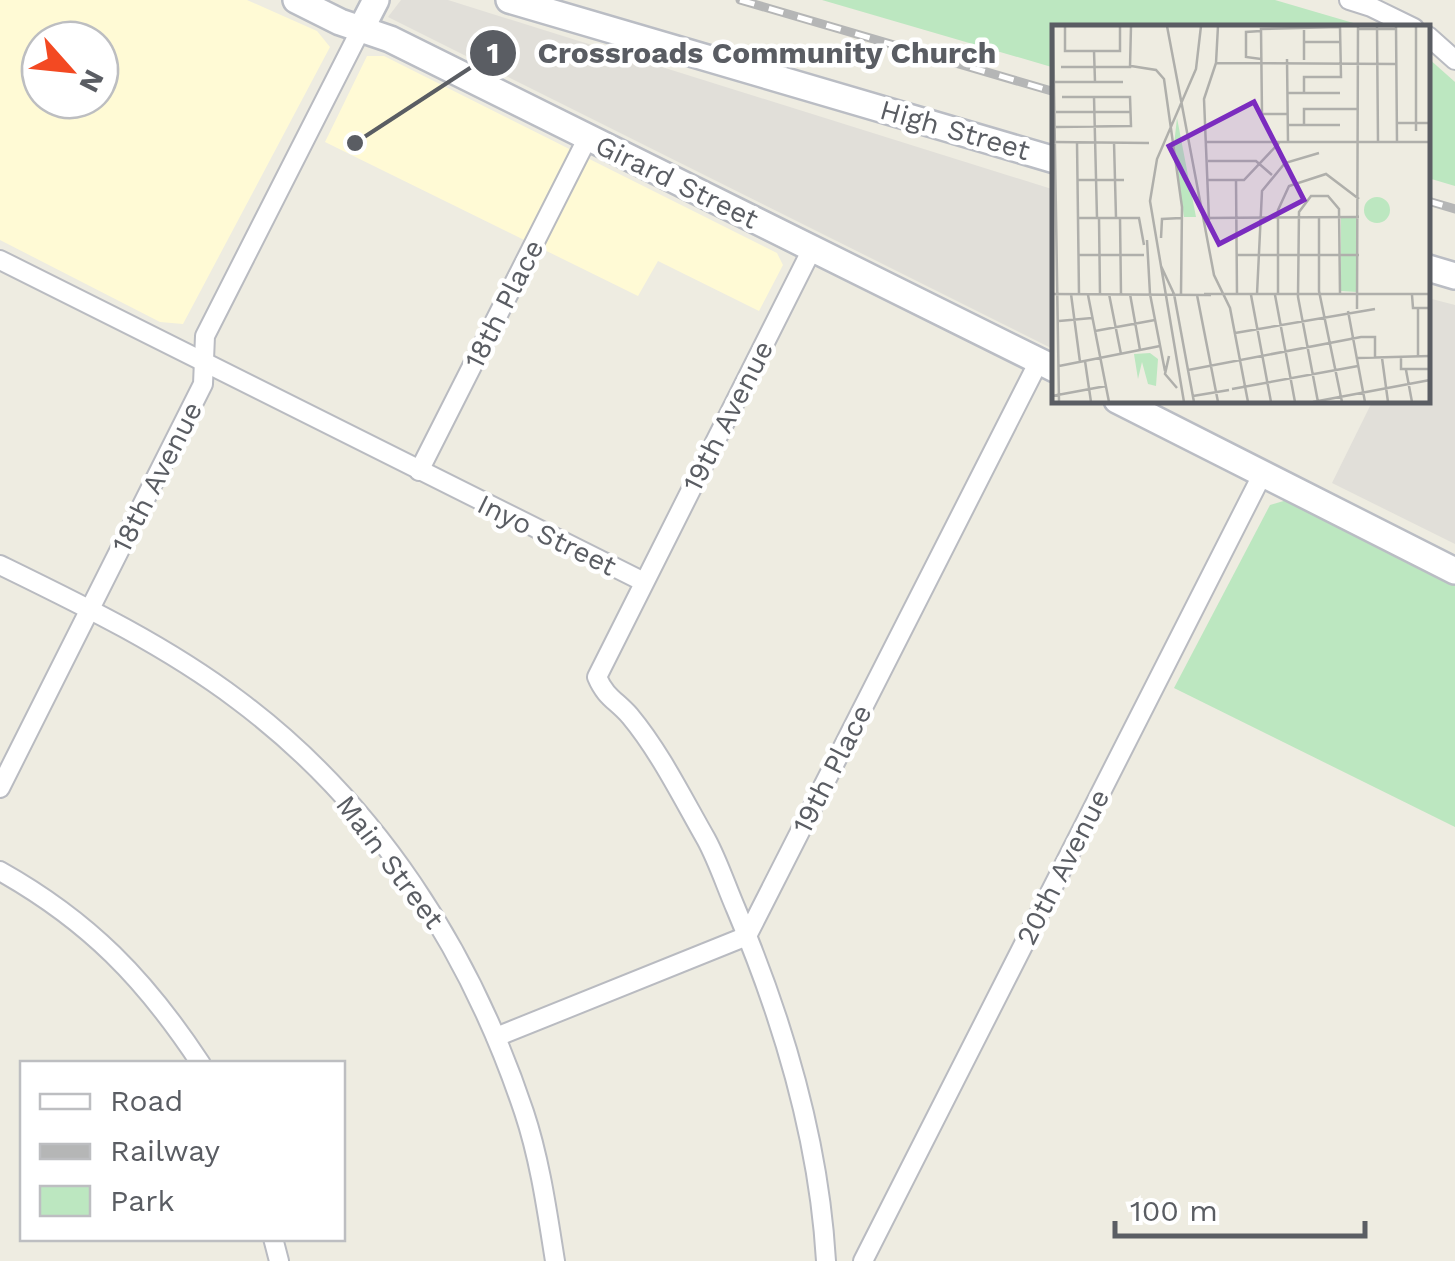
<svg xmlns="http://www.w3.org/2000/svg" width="1455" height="1261" font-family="'Work Sans',sans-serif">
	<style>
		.commercial { fill: #fffad5; fill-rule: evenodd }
		.industrial { fill: #e1dfd9 }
		.green { fill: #bce7c0 }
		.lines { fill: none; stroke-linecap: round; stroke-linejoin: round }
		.minor-casing { stroke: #b9bbc1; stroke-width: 22 }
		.secondary-casing { stroke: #babdc4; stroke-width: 30 }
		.minor { stroke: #fff; stroke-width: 18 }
		.secondary { stroke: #fff; stroke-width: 25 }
		.rail-casing { stroke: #b5b6b6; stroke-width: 9 }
		.rail { stroke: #fff; stroke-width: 5; stroke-dasharray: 15; stroke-linecap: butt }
		.labels { text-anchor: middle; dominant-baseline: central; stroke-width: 9; stroke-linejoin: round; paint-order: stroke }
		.street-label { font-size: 28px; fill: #5a5d63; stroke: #fff }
		.inset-road { fill: none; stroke: #afafab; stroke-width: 2.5 }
		.view { fill: #7b2cbf; fill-opacity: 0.15; stroke: #7b2cbf; stroke-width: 5 }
		.inset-edge { fill: none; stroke: #5a5d63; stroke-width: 5 }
		.leader { fill: none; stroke: #5a5d63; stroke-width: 4 }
		.callout-dot { fill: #5a5d63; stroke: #fff; stroke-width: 4 }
		.mark-label { font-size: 30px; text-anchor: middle; font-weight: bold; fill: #fff }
		.callout-label { font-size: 30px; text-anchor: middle; font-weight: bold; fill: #5a5d63; stroke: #fff; stroke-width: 9; stroke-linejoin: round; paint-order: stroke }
	</style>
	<rect width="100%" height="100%" fill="#eeece1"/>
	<g class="commercial">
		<path d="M0,0H247L317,31L330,47L183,324L160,322L0,240ZM40,40H100V100H40Z"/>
		<path d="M367,56H384L777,253L783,265L759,311L658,261L638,296L325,142Z"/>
	</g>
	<g class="industrial">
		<path d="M401,0H448L1055,190V340L1051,348L388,17Z"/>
		<path d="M1428,298L1455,305V544L1332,483L1373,400H1428Z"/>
	</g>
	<g class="green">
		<path d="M822,0H1275L1367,27L1055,28V68Z"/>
		<path d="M1428,58L1455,82V186L1428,178Z"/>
		<path d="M1287,500L1455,586V827L1174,688L1270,505Z"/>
	</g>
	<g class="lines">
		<defs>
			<g id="minor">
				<path d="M1349,0L1371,7L1414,28"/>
				<path d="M1428,36L1455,60"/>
				<path d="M812,249L597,677C606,698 616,700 630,716C660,752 683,799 706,839C718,861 726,886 736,909C783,1020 819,1140 826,1261"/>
				<path d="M0,260L644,582"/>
				<path d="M419,471L588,137"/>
				<path d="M0,565C82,605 165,645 238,700C376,803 470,950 524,1112C540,1160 547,1211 555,1261"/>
				<path d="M0,788L203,384L205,336L361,29"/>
				<path d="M0,871C89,921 145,979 201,1064"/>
				<path d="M496,1037L747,936L1039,361"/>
				<path d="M273,1238L279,1261"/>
				<path d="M863,1261L1263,473"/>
			</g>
			<g id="secondary">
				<path d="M296,0L340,22L390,39L1055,369"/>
				<path d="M509,0L1055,160"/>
				<path d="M361,29L376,0"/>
				<path d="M1428,268L1455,276"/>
				<path d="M1117,400L1455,571"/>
			</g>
		</defs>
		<use href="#minor" class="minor-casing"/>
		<use href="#secondary" class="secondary-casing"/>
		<use href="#minor" class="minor"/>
		<use href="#secondary" class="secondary"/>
		<defs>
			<g id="rail">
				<path d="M740,0L1055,92"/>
				<path d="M1428,201L1455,209"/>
			</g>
		</defs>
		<use href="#rail" class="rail-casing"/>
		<use href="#rail" class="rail"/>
	</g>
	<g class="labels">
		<g class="street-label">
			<text transform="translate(955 130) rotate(16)">High Street</text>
			<text transform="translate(677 182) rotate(26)">Girard Street</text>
			<text transform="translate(504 304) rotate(-63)">18th Place</text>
			<text transform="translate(728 416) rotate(-63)">19th Avenue</text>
			<text transform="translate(157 477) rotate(-63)">18th Avenue</text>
			<text transform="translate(547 535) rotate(26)">Inyo Street</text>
			<text transform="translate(832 769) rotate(-63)">19th Place</text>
			<text transform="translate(390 862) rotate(53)">Main Street</text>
			<text transform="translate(1063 867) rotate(-63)">20th Avenue</text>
		</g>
	</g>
	<g transform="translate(1052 25)">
		<rect width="378" height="378" fill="#eeece1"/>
		<path d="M125,93L144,192H132L122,120ZM312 185a13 13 0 1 1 26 0a13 13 0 1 1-26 0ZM289,193H305V267L289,266ZM98,328L106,334L104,361L96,359L90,337L86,354L82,329Z" fill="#bce7c0"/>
		<path class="inset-road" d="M1,1L7,377M13,1V26H68V1M115,1L162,250L178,283L196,377M325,1L326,117M344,1L345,117M364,1V106M252,2V35M306,4H344M209,6L194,7V32L209,34M252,17H289M42,26L43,57M235,34L236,117M164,38L344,39M79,41L104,45L112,54L130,182L129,269M9,42H78L79,1M1,57H71M235,68H288M42,72L45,193M4,87H79M236,89H210L209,4L288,2L289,52H252V68M345,98H378M236,100H288M252,100V84H307M4,102L79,101L78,72H10M1,117L97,118M25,117L27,269M62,117L64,193M155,117H378M156,136H204L220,150M26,155H72M156,155H192L227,118M184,155L185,269M267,192V266L290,377M26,193H87L92,220M47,193L48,269M68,193L69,269M156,193L307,192M157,195L152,74L164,38L166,1M109,213L110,194L129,193M95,215L98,269M27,230H92M184,230H307M109,241L122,269M0,269L159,270M19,269L28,337M57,269L69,329M78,269L88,325M98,269L113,346M122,269L136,345M152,269H378M205,269L210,166L233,138L267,128M226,269V185L237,161L274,149L307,174M36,270L57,377M145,270L166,377M199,270L219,377M223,270L243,377M360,270L361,283H378M366,283V331M305,284L306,1M296,286L313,377M7,296L40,293M43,306L103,295M183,308L323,284M117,331L113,349L125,363M305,333L378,331M330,333L336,377M349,333V344H378M33,336L39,377M7,341L108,321M354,345L360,377M180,364L306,341M0,371L54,361M141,371L177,365M132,377L98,176L105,134L144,44L149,1M142,377L136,345L309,312H323V333M261,377L378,355M266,377L246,272L247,187L259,171H276L287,184L288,269"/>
		<path class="view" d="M202,77L252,175L167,219L117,121Z"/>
		<rect width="378" height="378" class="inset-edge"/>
	</g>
	<path class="leader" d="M355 143L493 53"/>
	<g class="callout-dot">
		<circle cx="355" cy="143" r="10"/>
		<circle cx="493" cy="53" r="25"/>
	</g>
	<g class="mark-label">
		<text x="493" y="63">1</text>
	</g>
	<g class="callout-label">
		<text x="767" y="63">Crossroads Community Church</text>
	</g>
	<rect x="20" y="1061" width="325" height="180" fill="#ffffff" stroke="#bdbec1" stroke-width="2.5"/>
	<rect x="40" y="1094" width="50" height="15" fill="#ffffff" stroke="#bdbec1" stroke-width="2.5"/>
	<text x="110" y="1111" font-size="30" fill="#5a5d63">Road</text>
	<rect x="40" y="1144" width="50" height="15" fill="#b5b6b6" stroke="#bdbec1" stroke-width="2.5"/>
	<text x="110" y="1161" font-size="30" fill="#5a5d63">Railway</text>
	<rect x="40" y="1186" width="50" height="30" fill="#bce7c0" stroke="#bdbec1" stroke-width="2.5"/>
	<text x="110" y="1211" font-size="30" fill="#5a5d63">Park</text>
	<g transform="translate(70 70) rotate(117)"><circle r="48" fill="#ffffff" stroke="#bdbec1" stroke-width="2.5"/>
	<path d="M0-8L18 38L0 25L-18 38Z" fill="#f34922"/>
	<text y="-15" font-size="28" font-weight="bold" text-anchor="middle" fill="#5a5d63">N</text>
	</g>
	<path d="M1115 1221v15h250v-15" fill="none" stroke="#5a5d63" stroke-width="5"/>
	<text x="1130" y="1221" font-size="30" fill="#5a5d63" stroke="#ffffff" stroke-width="8" paint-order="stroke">100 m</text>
</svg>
